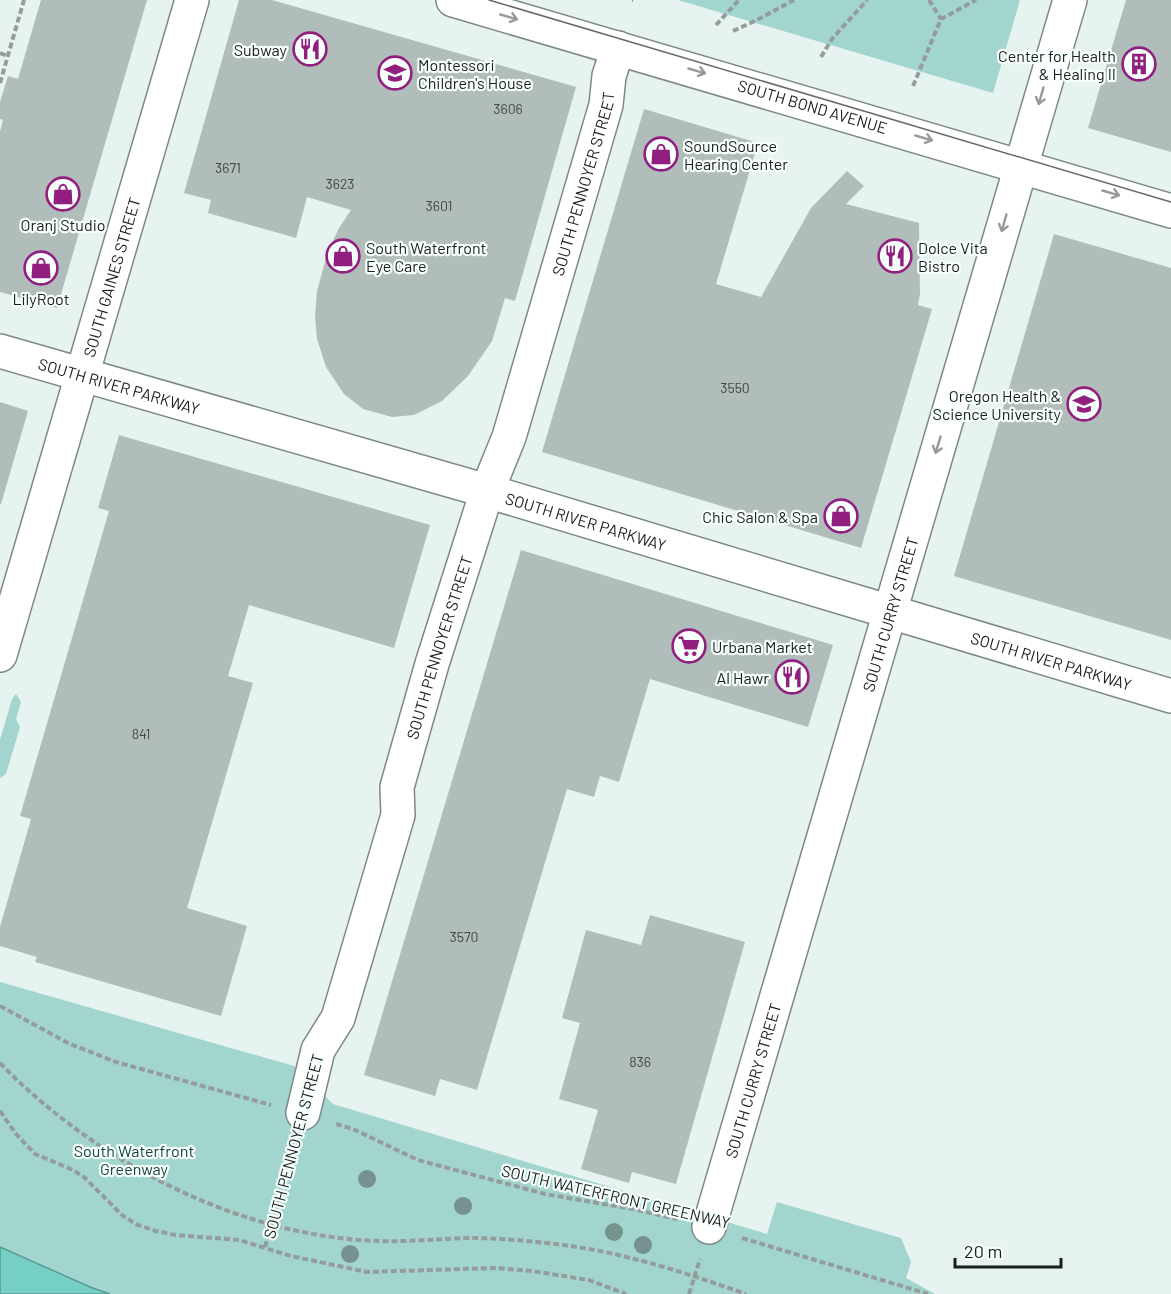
<svg xmlns="http://www.w3.org/2000/svg" width="1171" height="1294" font-family="Barlow,sans-serif">
	<style>
		.green { fill: #a1d5ce }
		.water { fill: #75cfc5; stroke: #5a9a93; stroke-width: 1.5 }
		.building { fill: #b0bdbb }
		.lines { fill: none; stroke-linecap: round; stroke-linejoin: round }
		.minor-casing { stroke: #7d8987; stroke-width: 36 }
		.path { stroke: #949d9c; stroke-width: 4; stroke-dasharray: 6 3; stroke-linecap: butt }
		.minor { stroke: #fff; stroke-width: 33 }
		.tram { stroke: #636a6a; stroke-width: 1.5 }
		.tree { fill: #75928f }
		.oneway { stroke: #989a9a }
		.labels { text-anchor: middle; dominant-baseline: central; stroke-width: 4.5; stroke-linejoin: round; paint-order: stroke }
		.number-label { font-size: 14px; fill: #404645 }
		.poi-label { font-size: 16px; fill: #1a1e1e; stroke: #f7fffd; text-anchor: end }
		.street-label { font-size: 16px; fill: #1a1e1e; stroke: #f7fffd }
		.park-label { font-size: 16px; fill: #19433e; stroke: #f7fffd }
	</style>
	<rect width="100%" height="100%" fill="#e6f3f1"/>
	<g class="green">
		<path d="M678,0H1020L993,93Z"/>
		<path d="M16,694L21,702L16,719L20,727L6,774L0,778V740L12,699Z"/>
		<path d="M0,982L294,1066L333,1104L767,1234L777,1202L901,1238L911,1262L906,1278L935,1294H110L90,1287L0,1247Z"/>
	</g>
	<path class="water" d="M0,1247L90,1287L110,1294H0Z"/>
	<g class="building">
		<path d="M41,0H147L57,308L0,292V131L3,120L0,119V102L8,76L18,79Z"/>
		<path d="M239,0H272L576,87L515,301L505,298L492,341L468,376L442,401L414,415L392,417L363,409L344,394L326,367L317,339L315,316L317,291L328,251L339,228L351,210L307,197L296,238L208,213L211,200L184,193Z"/>
		<path d="M1126,0H1171V152L1088,128Z"/>
		<path d="M644,109L758,143L716,284L761,297L811,208L847,171L864,186L846,204L919,223L920,294L918,305L932,309L861,548L542,452Z"/>
		<path d="M1054,234L1171,268V640L954,576Z"/>
		<path d="M0,402L28,411L1,504H0Z"/>
		<path d="M119,435L430,525L394,648L249,605L228,676L253,683L187,908L247,926L221,1016L35,962L37,957L0,946V927L31,819L20,816L109,511L98,508Z"/>
		<path d="M521,550L833,645L808,727L650,679L619,782L600,776L594,797L567,789L477,1090L440,1079L435,1096L364,1075Z"/>
		<path d="M650,915L745,942L676,1184L632,1172L629,1183L581,1169L598,1110L559,1099L580,1023L562,1018L586,930L641,945Z"/>
	</g>
	<g class="lines">
		<defs>
			<g id="minor">
				<path id="s1" d="M453,0L1171,211"/>
				<path id="s2" d="M0,351L487,491L1171,696"/>
				<path id="s3" d="M0,655L192,0"/>
				<path id="s4" d="M303,1113L318,1050L338,1018L398,815L397,787L432,664L487,491L509,437L606,105L609,76L618,48"/>
				<path id="s5" d="M709,1227L1070,0"/>
			</g>
		</defs>
		<use href="#minor" class="minor-casing"/>
		<g class="path">
			<path d="M632,0H633"/>
			<path d="M929,0L941,19"/>
			<path d="M716,25L739,0"/>
			<path d="M733,31L757,20L794,0"/>
			<path d="M0,53L8,56"/>
			<path d="M821,57L832,39L867,0"/>
			<path d="M0,83L24,0"/>
			<path d="M913,86L941,19L976,0"/>
			<path d="M0,1006L68,1043L116,1062L271,1105"/>
			<path d="M0,1063C96,1162 238,1236 377,1241C408,1242 437,1239 468,1238C499,1238 532,1241 563,1245C626,1253 686,1273 746,1294"/>
			<path d="M0,1111L16,1134L35,1154L73,1170L85,1178L123,1216L138,1225L156,1231L176,1235L239,1240L291,1256L367,1272L496,1268L532,1271L589,1280L626,1294"/>
			<path d="M336,1124L353,1129L418,1160L545,1194L633,1209L677,1219"/>
			<path d="M742,1238L928,1294"/>
			<path d="M265,1247L293,1145"/>
			<path d="M689,1294L700,1259"/>
		</g>
		<use href="#minor" class="minor"/>
		<path class="tram" d="M489,0L1171,202"/>
	</g>
	<g class="tree">
		<circle cx="367" cy="1179" r="9"/>
		<circle cx="463" cy="1206" r="9"/>
		<circle cx="614" cy="1232" r="9"/>
		<circle cx="643" cy="1245" r="9"/>
		<circle cx="350" cy="1254" r="9"/>
	</g>
	<defs><path id="oneway-shaft" d="M-6 0H5M1.5-3L5.5 0L1.5 3" fill="none" stroke-width="1.6" stroke-linecap="round" stroke-linejoin="round" transform="scale(1.5)"/></defs>
	<g class="oneway">
		<use href="#oneway-shaft" transform="translate(509 17) rotate(16)"/>
		<use href="#oneway-shaft" transform="translate(697 71) rotate(16)"/>
		<use href="#oneway-shaft" transform="translate(1041 96) rotate(106)"/>
		<use href="#oneway-shaft" transform="translate(924 138) rotate(16)"/>
		<use href="#oneway-shaft" transform="translate(1111 193) rotate(16)"/>
		<use href="#oneway-shaft" transform="translate(1004 223) rotate(106)"/>
		<use href="#oneway-shaft" transform="translate(938 445) rotate(107)"/>
	</g>
	<defs>
		<symbol id="restaurant-ring" viewBox="-11 -11 22 22"><circle r="9.5" fill="#f7fffd" stroke="#921f7f" stroke-width="1.5"/><path d="M-5-6h1v4h1v-4h1v4h1v-4h1v5L-1.5 .5V6h-2V.5L-5-1ZM5-6V6H3V1.5H1.5Q1.5-4 5-6Z" fill="#921f7f"/></symbol>
		<symbol id="building-ring" viewBox="-11 -11 22 22"><circle r="9.5" fill="#f7fffd" stroke="#921f7f" stroke-width="1.5"/><path d="M-4-6H4V6H1V3H-1V6H-4ZM-2.5-4.3h1.7v1.8h-1.7ZM.8-4.3h1.7v1.8H.8ZM-2.5-1h1.7V.8h-1.7ZM.8-1h1.7V.8H.8Z" fill="#921f7f"/></symbol>
		<symbol id="school-ring" viewBox="-11 -11 22 22"><circle r="9.5" fill="#f7fffd" stroke="#921f7f" stroke-width="1.5"/><path d="M0-5L7-2L0 1L-7-2ZM-4 1L0 2.5L4 1V4Q0 6-4 4Z" fill="#921f7f"/></symbol>
		<symbol id="shop-ring" viewBox="-11 -11 22 22"><circle r="9.5" fill="#f7fffd" stroke="#921f7f" stroke-width="1.5"/><path d="M-5-2.5h2.3a2.7 3.5 0 0 1 5.4 0H5L5.5 6h-11ZM-1.5-2.5h3a1.5 2.3 0 0 0-3 0Z" fill="#921f7f"/></symbol>
		<symbol id="university-ring" viewBox="-11 -11 22 22"><circle r="9.5" fill="#f7fffd" stroke="#921f7f" stroke-width="1.5"/><path d="M0-5L7-2L0 1L-7-2ZM-4 1L0 2.5L4 1V4Q0 6-4 4Z" fill="#921f7f"/></symbol>
		<symbol id="supermarket-ring" viewBox="-11 -11 22 22"><circle r="9.5" fill="#f7fffd" stroke="#921f7f" stroke-width="1.5"/><path d="M-6-5.5h2.5l.6 2H6L4.5 2H-2.5L-4.4-4H-6ZM-1.5 3.2a1.3 1.3 0 1 0 .1 0ZM3 3.2a1.3 1.3 0 1 0 .1 0Z" fill="#921f7f"/></symbol>
	</defs>
	<g fill-rule="evenodd">
		<use href="#restaurant-ring" x="291" y="30" width="38" height="38"/>
		<use href="#building-ring" x="1120" y="45" width="38" height="38"/>
		<use href="#school-ring" x="376" y="54" width="38" height="38"/>
		<use href="#shop-ring" x="642" y="135" width="38" height="38"/>
		<use href="#shop-ring" x="44" y="175" width="38" height="38"/>
		<use href="#shop-ring" x="324" y="237" width="38" height="38"/>
		<use href="#restaurant-ring" x="876" y="237" width="38" height="38"/>
		<use href="#shop-ring" x="22" y="249" width="38" height="38"/>
		<use href="#university-ring" x="1065" y="385" width="38" height="38"/>
		<use href="#shop-ring" x="822" y="497" width="38" height="38"/>
		<use href="#supermarket-ring" x="670" y="627" width="38" height="38"/>
		<use href="#restaurant-ring" x="773" y="658" width="38" height="38"/>
	</g>
	<g class="labels">
		<g class="number-label">
			<text x="508" y="108">3606</text>
			<text x="228" y="167">3671</text>
			<text x="340" y="183">3623</text>
			<text x="439" y="205">3601</text>
			<text x="735" y="387">3550</text>
			<text x="141" y="733">841</text>
			<text x="464" y="936">3570</text>
			<text x="640" y="1061">836</text>
		</g>
		<g class="poi-label">
			<text x="287" y="49">Subway</text>
			<text x="1116" y="55">Center for Health<tspan x="1116" dy="18">&amp; Healing II</tspan></text>
			<text x="418" y="64" text-anchor="start">Montessori<tspan x="418" dy="18">Children's House</tspan></text>
			<text x="684" y="145" text-anchor="start">SoundSource<tspan x="684" dy="18">Hearing Center</tspan></text>
			<text x="63" y="224" text-anchor="middle">Oranj Studio</text>
			<text x="366" y="247" text-anchor="start">South Waterfront<tspan x="366" dy="18">Eye Care</tspan></text>
			<text x="918" y="247" text-anchor="start">Dolce Vita<tspan x="918" dy="18">Bistro</tspan></text>
			<text x="41" y="298" text-anchor="middle">LilyRoot</text>
			<text x="1061" y="395">Oregon Health &amp;<tspan x="1061" dy="18">Science University</tspan></text>
			<text x="818" y="516">Chic Salon &amp; Spa</text>
			<text x="712" y="646" text-anchor="start">Urbana Market</text>
			<text x="769" y="677">Al Hawr</text>
		</g>
		<g class="street-label">
			<text stroke="none"><textPath href="#s1" startOffset="375">SOUTH BOND AVENUE</textPath></text>
			<text stroke="none"><textPath href="#s4" startOffset="974">SOUTH PENNOYER STREET</textPath></text>
			<text stroke="none"><textPath href="#s3" startOffset="394">SOUTH GAINES STREET</textPath></text>
			<text stroke="none"><textPath href="#s2" startOffset="124">SOUTH RIVER PARKWAY</textPath></text>
			<text stroke="none"><textPath href="#s2" startOffset="610">SOUTH RIVER PARKWAY</textPath></text>
			<text stroke="none"><textPath href="#s5" startOffset="639">SOUTH CURRY STREET</textPath></text>
			<text stroke="none"><textPath href="#s4" startOffset="488">SOUTH PENNOYER STREET</textPath></text>
			<text stroke="none"><textPath href="#s2" startOffset="1096">SOUTH RIVER PARKWAY</textPath></text>
			<text stroke="none"><textPath href="#s5" startOffset="153">SOUTH CURRY STREET</textPath></text>
			<text transform="translate(293 1146) rotate(-75)">SOUTH PENNOYER STREET</text>
			<text transform="translate(616 1196) rotate(13)">SOUTH WATERFRONT GREENWAY</text>
		</g>
		<g class="park-label">
			<text x="134" y="1150">South Waterfront<tspan x="134" dy="18">Greenway</tspan></text>
		</g>
	</g>
	<path d="M955 1258v9h106v-9" fill="none" stroke="#1a1e1e" stroke-width="3"/>
	<text x="964" y="1258" font-size="18" fill="#1a1e1e" stroke="#f7fffd" stroke-width="4.5" paint-order="stroke">20 m</text>
</svg>
